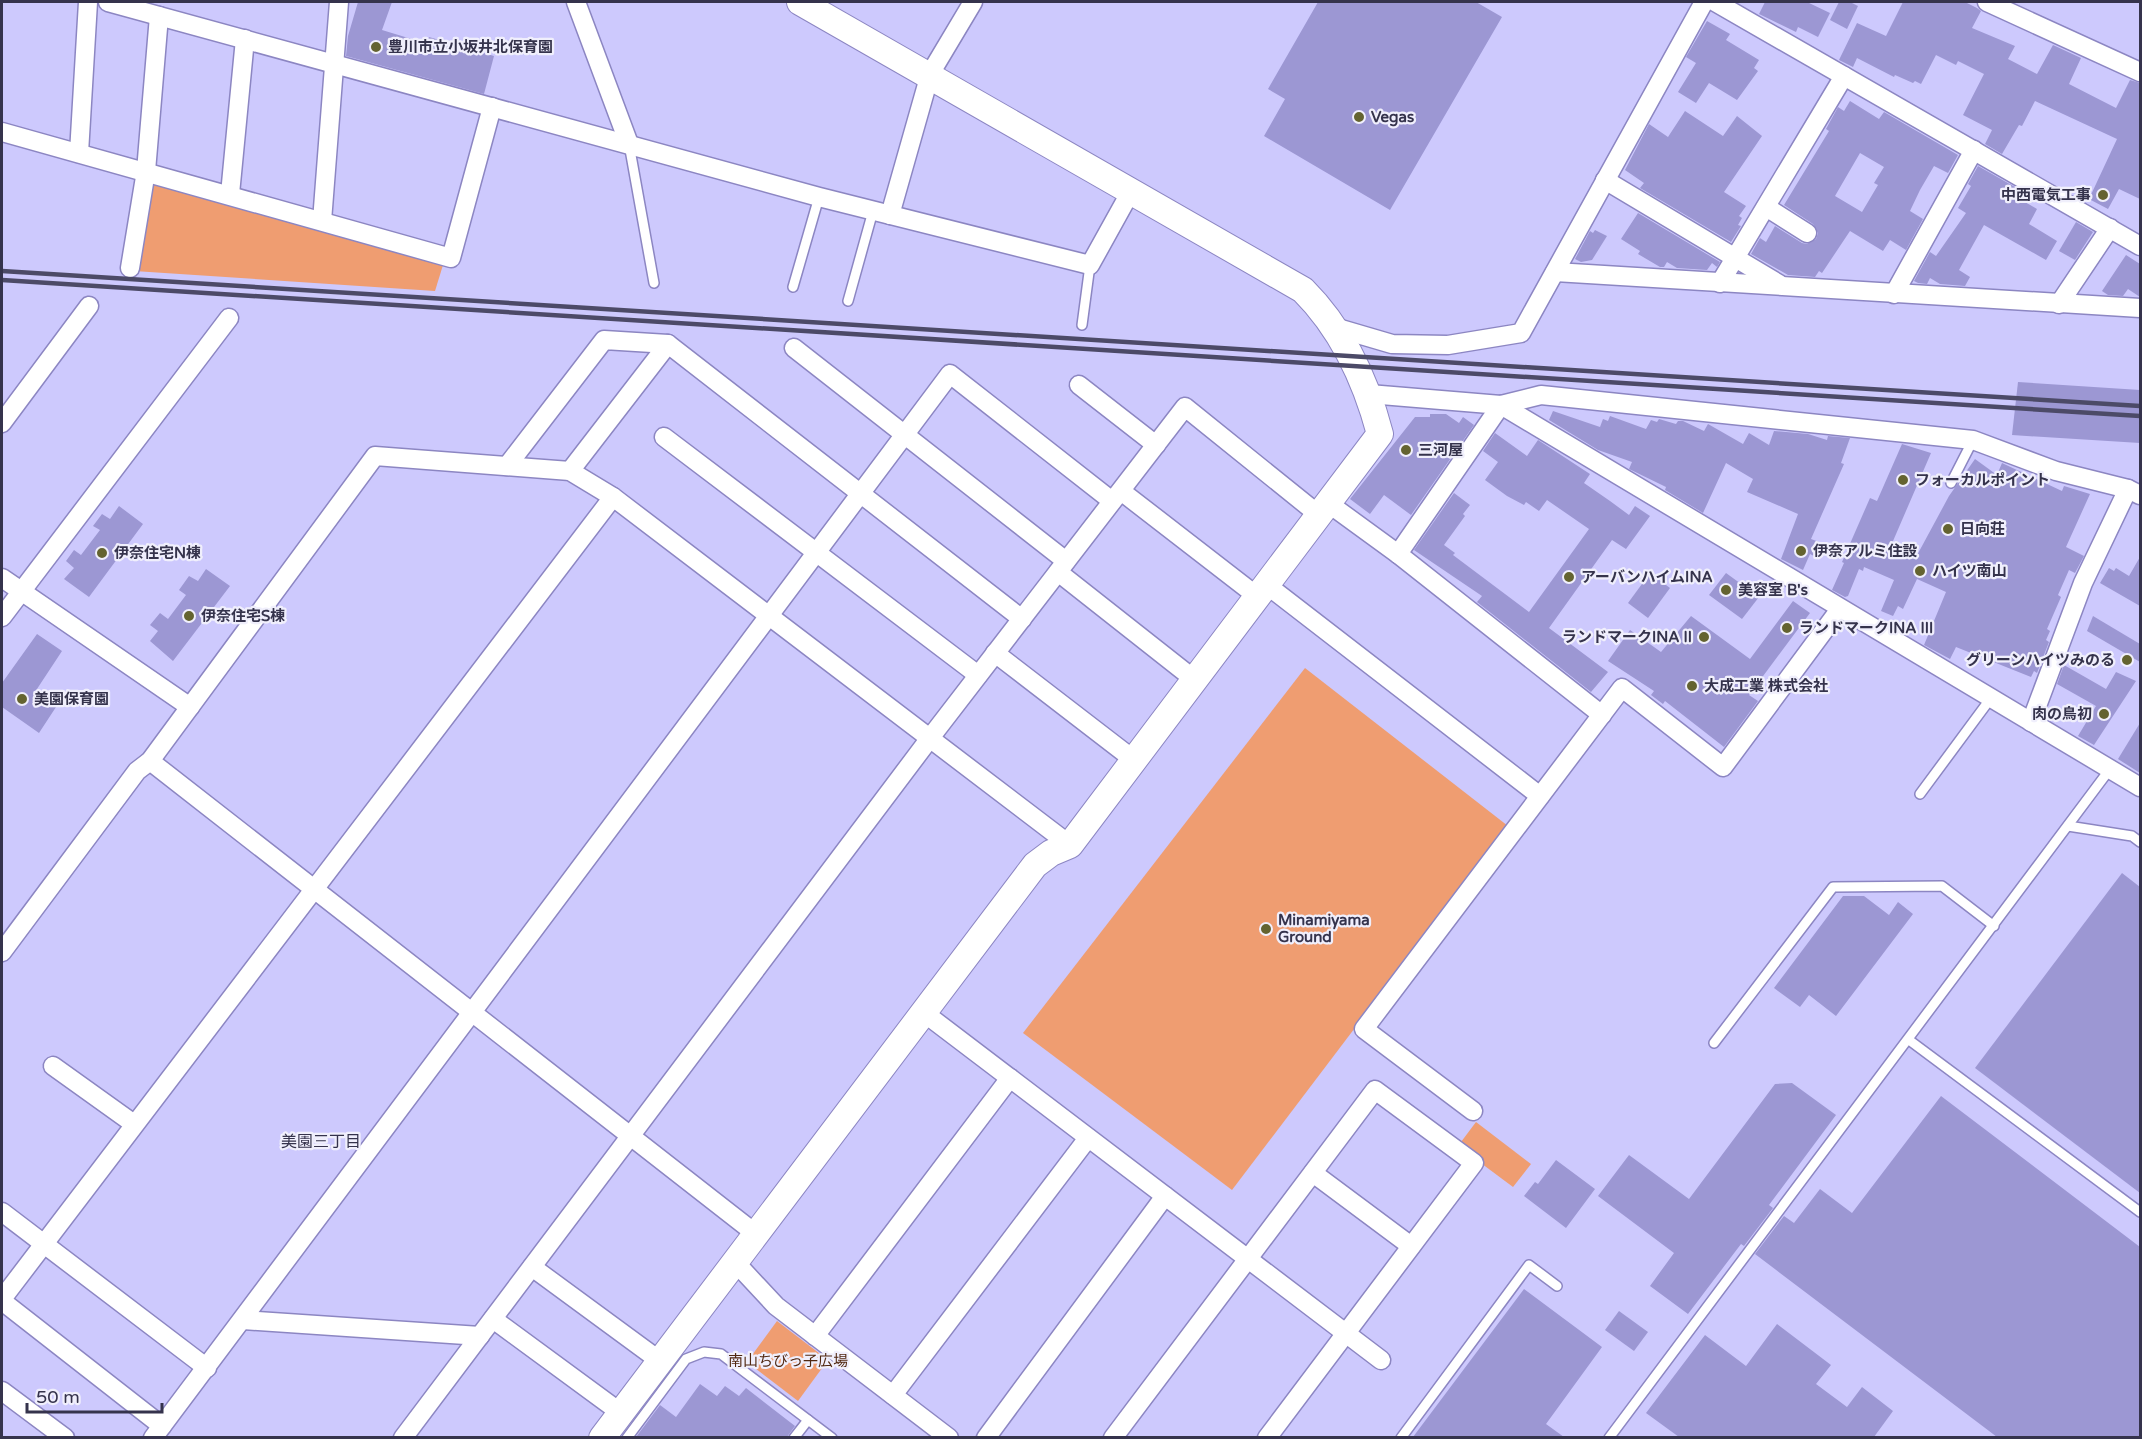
<svg xmlns="http://www.w3.org/2000/svg" width="2142" height="1439" font-family="'Varela Round','Noto Sans JP',sans-serif">
	<style>
		.green { fill: #ef9d71 }
		.building { fill: #9c97d3; fill-rule: evenodd }
		.lines { fill: none; stroke-linecap: round; stroke-linejoin: round }
		.lane-casing { stroke: #8c86c2; stroke-width: 12 }
		.street-casing { stroke: #8c86c2; stroke-width: 21 }
		.secondary-casing { stroke: #8c86c2; stroke-width: 28 }
		.lane { stroke: #fff; stroke-width: 9 }
		.street { stroke: #fff; stroke-width: 18 }
		.secondary { stroke: #fff; stroke-width: 26 }
		.rail { stroke: #4c4a67; stroke-width: 4.5 }
		.poi-dot { fill: #646330; stroke: #f0effc; stroke-width: 2 }
		.labels { text-anchor: middle; dominant-baseline: central; stroke-width: 4.5; stroke-linejoin: round; paint-order: stroke }
		.poi-label { font-size: 15px; font-weight: bold; fill: #35334c; stroke: #f0effc; text-anchor: start }
		.park-label { font-size: 15px; fill: #512811; stroke: #f0effc }
		.neighbourhood-label { font-size: 16px; fill: #35334c; stroke: #f0effc }
	</style>
	<rect width="100%" height="100%" fill="#cdc9fd"/>
	<g class="green">
		<path d="M149,182L438,259L443,265L435,291L134,271Z"/>
		<path d="M1305,668L1508,826L1232,1190L1023,1033Z"/>
		<path d="M1476,1122L1531,1164L1513,1187L1458,1146Z"/>
		<path d="M777,1321L828,1360L798,1401L747,1362Z"/>
	</g>
	<g class="building">
		<path d="M358,2H392L382,30L428,44L429,37L494,56L484,94L346,56L348,36Z"/>
		<path d="M1318,2H1476L1502,17L1390,210L1264,136L1285,99L1268,89Z"/>
		<path d="M1765,2H1807L1830,13L1818,37L1798,27L1796,32L1759,14Z"/>
		<path d="M1839,2H1850L1858,6L1847,29L1830,20Z"/>
		<path d="M1903,2H1965L1977,8L1981,11L1972,28L2015,46L2008,59L2037,74L2053,45L2081,58L2069,84L2116,108L2130,80L2140,83V199L2119,189L2108,209L2089,199L2117,139L2035,101L2022,126L2019,125L2002,154L1985,144L1992,130L1963,115L1984,74L1958,61L1956,65L1936,55L1921,84L1915,81L1913,83L1895,75L1894,77L1857,58L1853,67L1839,60L1857,23L1886,36Z"/>
		<path d="M1707,21L1730,34L1726,40L1759,60L1754,68L1758,71L1737,100L1709,83L1696,103L1678,92L1696,63L1686,57Z"/>
		<path d="M1850,101L1879,119L1884,112L1958,155L1948,173L1934,166L1920,190L1910,211L1923,219L1906,250L1890,240L1883,251L1850,231L1822,273L1819,271L1815,277L1788,275L1751,254L1760,238L1766,242L1775,226L1802,243L1807,244L1816,239L1818,233L1813,224L1784,205L1829,131L1826,129L1838,107L1844,111ZM1860,153L1884,167L1874,183L1878,185L1862,212L1835,196Z"/>
		<path d="M1685,111L1723,136L1737,116L1762,136L1724,192L1746,206L1739,216L1742,218L1738,225L1741,226L1731,242L1640,188L1644,183L1625,170L1649,124L1668,137Z"/>
		<path d="M1978,166L2029,195L2025,202L2037,209L2029,224L2057,241L2046,260L1984,225L1959,270L1970,277L1965,286L1940,284L1930,278L1927,284L1918,283L1914,281L1930,252L1936,256L1966,213L1958,208L1971,186L1968,184Z"/>
		<path d="M1638,213L1720,262L1717,267L1712,263L1707,270L1677,268L1667,262L1664,267H1660L1638,254L1640,251L1621,239Z"/>
		<path d="M2076,222L2093,232L2075,260L2059,251Z"/>
		<path d="M1595,230L1607,236L1592,260L1581,262L1575,259L1590,231L1593,233Z"/>
		<path d="M2126,255L2140,264V297L2128,289L2123,296L2108,295L2102,291Z"/>
		<path d="M2018,382L2140,390V443L2012,435Z"/>
		<path d="M1553,411L1600,427L1603,419L1608,421L1610,416L1646,429L1651,420L1657,422L1659,419L1676,424L1678,421H1683L1704,431L1708,424L1743,444L1749,433L1769,445L1774,431L1808,434L1827,440L1828,436L1850,438L1841,463L1844,464L1811,539L1822,543L1816,557L1810,554L1803,570L1781,559L1798,514L1747,492L1753,479L1726,463L1703,513L1665,490L1666,487L1629,469L1632,462L1598,450L1549,420Z"/>
		<path d="M1430,414H1446L1459,423L1463,417L1474,425L1411,515L1384,495L1370,514L1350,499L1415,417H1430Z"/>
		<path d="M1495,433L1527,456L1538,440L1590,474L1584,483L1610,501L1629,515L1635,506L1650,516L1626,549L1612,540L1549,628L1608,672L1591,692L1477,602L1482,596L1414,550L1454,493L1470,505L1463,514L1465,516L1444,545L1455,553L1453,555L1529,612L1589,529L1547,500L1539,511L1526,502L1524,505L1507,496L1485,480L1498,462L1483,451Z"/>
		<path d="M1902,444L1931,453L1890,548L1915,559L1949,496L1975,459L1997,475L2002,463L2062,491L2064,486L2090,494L2066,547L2084,556L2075,573L2069,570L2058,595L2061,597L2047,629L2050,631L2046,640L2049,642L2037,673L2034,671L2031,677L1956,647L1950,659L1924,645L1946,592L1917,579L1903,609L1898,606L1893,616L1881,611L1894,580L1864,567L1863,571L1859,569L1848,596L1845,597L1832,590L1844,563L1842,562L1870,498L1877,501Z"/>
		<path d="M119,506L143,524L89,597L64,579L74,568L66,561L74,550L81,555L100,530L93,526L102,514L110,519Z"/>
		<path d="M2140,557V606L2100,583L2109,568L2114,571L2116,568L2129,576Z"/>
		<path d="M206,569L230,586L173,661L150,641L158,631L150,625L160,613L168,619L186,595L179,590L189,576L198,581Z"/>
		<path d="M1650,573L1670,588L1648,618L1628,603Z"/>
		<path d="M1726,573L1759,597L1742,619L1709,595Z"/>
		<path d="M1793,601L1810,613L1749,695L1758,701L1724,747L1665,701L1663,704L1651,695L1654,691L1608,661L1630,630L1661,652L1691,616L1750,659Z"/>
		<path d="M2093,616L2140,644V662L2087,631Z"/>
		<path d="M37,634L62,651L35,692L56,707L39,733L2,707V683Z"/>
		<path d="M2064,665L2106,689L2116,672L2136,681L2094,745L2078,736L2096,706L2057,684Z"/>
		<path d="M2140,723V773L2118,759Z"/>
		<path d="M2122,873L2140,887V1193L1975,1068Z"/>
		<path d="M1843,896H1864L1889,915L1898,902L1913,914L1836,1016L1809,995L1800,1007L1774,988Z"/>
		<path d="M1792,1083L1836,1115L1769,1205L1773,1208L1744,1246L1741,1244L1688,1314L1650,1286L1674,1253L1598,1196L1629,1155L1689,1199L1775,1084Z"/>
		<path d="M1941,1096L2140,1247V1437H1997L1755,1254L1784,1216L1794,1223L1820,1189L1852,1213Z"/>
		<path d="M1556,1160L1595,1189L1566,1228L1524,1196L1535,1182L1538,1184Z"/>
		<path d="M1524,1289L1602,1347L1546,1424L1564,1437H1413Z"/>
		<path d="M1619,1311L1648,1332L1634,1351L1605,1330Z"/>
		<path d="M1777,1324L1831,1365L1816,1384L1847,1407L1862,1387L1893,1411L1874,1437H1679L1646,1413L1705,1335L1746,1366Z"/>
		<path d="M700,1384L717,1396L725,1386L739,1396L746,1388L795,1426L787,1437H636L660,1405L676,1417Z"/>
	</g>
	<g class="lines">
		<defs>
			<g id="lane">
				<path d="M629,144L654,283"/>
				<path d="M793,287L819,197"/>
				<path d="M848,301L873,211"/>
				<path d="M1082,325L1090,265"/>
				<path d="M1951,483L1973,440"/>
				<path d="M1920,794L1991,698"/>
				<path d="M2068,826L2132,836L2140,842"/>
				<path d="M1909,1040L2140,1212"/>
				<path d="M1714,1043L1833,887L1942,886L1994,926"/>
				<path d="M627,1438L686,1359L704,1352L721,1354L832,1438"/>
				<path d="M794,1438L808,1420"/>
				<path d="M1401,1438L1529,1265L1557,1286"/>
				<path d="M1609,1438L2110,769"/>
			</g>
			<g id="street">
				<path d="M108,2L819,197L1090,265L1131,191"/>
				<path d="M576,2L629,144"/>
				<path d="M1715,2L2140,246"/>
				<path d="M1987,2L2140,72"/>
				<path d="M2,132L451,258L492,107"/>
				<path d="M79,153L88,2"/>
				<path d="M1605,180L1779,284"/>
				<path d="M230,194L245,39"/>
				<path d="M1766,207L1807,233"/>
				<path d="M890,215L930,74L973,2"/>
				<path d="M322,221L339,2"/>
				<path d="M130,268L146,171L159,16"/>
				<path d="M1555,272L2140,308"/>
				<path d="M1720,283L1844,76"/>
				<path d="M1894,294L1974,150"/>
				<path d="M2059,304L2110,228"/>
				<path d="M1334,327L1392,344L1448,345L1521,333L1704,2"/>
				<path d="M794,348L1066,561"/>
				<path d="M1079,385L1156,445"/>
				<path d="M1369,394L1501,405L1541,395L1973,440L2056,471L2128,489L2140,495"/>
				<path d="M1501,405L2140,787"/>
				<path d="M2,423L89,306"/>
				<path d="M664,437L978,675"/>
				<path d="M507,466L604,340L668,344L1022,619"/>
				<path d="M570,471L668,344"/>
				<path d="M1121,491L1258,597"/>
				<path d="M1328,503L1398,554L1602,715"/>
				<path d="M1398,554L1501,405"/>
				<path d="M1058,572L1195,680"/>
				<path d="M2,578L190,707"/>
				<path d="M1267,585L1540,796"/>
				<path d="M2,617L229,318"/>
				<path d="M995,653L1134,760"/>
				<path d="M2031,722L2083,583L2128,489"/>
				<path d="M150,761L756,1234"/>
				<path d="M2,952L137,771L150,761L375,456L570,471L613,497L1070,845"/>
				<path d="M923,1012L1381,1360"/>
				<path d="M53,1066L134,1124"/>
				<path d="M1473,1111L1364,1029L1622,688L1723,767L1840,609"/>
				<path d="M1313,1173L1411,1246"/>
				<path d="M2,1212L207,1368"/>
				<path d="M735,1262L776,1306L949,1438"/>
				<path d="M532,1267L660,1361"/>
				<path d="M2,1299L613,497"/>
				<path d="M2,1301L162,1426"/>
				<path d="M493,1319L621,1413"/>
				<path d="M243,1320L480,1336"/>
				<path d="M815,1336L1010,1078"/>
				<path d="M2,1391L65,1438"/>
				<path d="M893,1395L1088,1138"/>
				<path d="M153,1438L950,374L1112,501"/>
				<path d="M403,1438L930,738L1185,407L1319,515"/>
				<path d="M986,1438L1165,1196"/>
				<path d="M1113,1438L1375,1090L1474,1163L1267,1438"/>
			</g>
			<path id="secondary" d="M602,1438L1035,865L1051,853L1070,845L1380,434C1366,381 1342,329 1303,290L800,2"/>
		</defs>
		<use href="#lane" class="lane-casing"/>
		<use href="#street" class="street-casing"/>
		<use href="#secondary" class="secondary-casing"/>
		<use href="#lane" class="lane"/>
		<use href="#street" class="street"/>
		<use href="#secondary" class="secondary"/>
		<g class="rail">
			<path d="M2,271L2140,406"/>
			<path d="M2,280L2140,416"/>
		</g>
	</g>
	<g class="poi-dot">
		<circle cx="376" cy="47" r="6"/>
		<circle cx="1359" cy="117" r="6"/>
		<circle cx="2103" cy="195" r="6"/>
		<circle cx="1406" cy="450" r="6"/>
		<circle cx="1903" cy="480" r="6"/>
		<circle cx="1948" cy="529" r="6"/>
		<circle cx="1801" cy="551" r="6"/>
		<circle cx="102" cy="553" r="6"/>
		<circle cx="1920" cy="571" r="6"/>
		<circle cx="1569" cy="577" r="6"/>
		<circle cx="1726" cy="590" r="6"/>
		<circle cx="189" cy="616" r="6"/>
		<circle cx="1787" cy="628" r="6"/>
		<circle cx="1704" cy="637" r="6"/>
		<circle cx="2127" cy="660" r="6"/>
		<circle cx="1692" cy="686" r="6"/>
		<circle cx="22" cy="699" r="6"/>
		<circle cx="2104" cy="714" r="6"/>
		<circle cx="1266" cy="929" r="6"/>
	</g>
	<g class="labels">
		<g class="poi-label">
			<text x="388" y="47">豊川市立小坂井北保育園</text>
			<text x="1371" y="117">Vegas</text>
			<text x="2091" y="195" text-anchor="end">中西電気工事</text>
			<text x="1418" y="450">三河屋</text>
			<text x="1915" y="480">フォーカルポイント</text>
			<text x="1960" y="529">日向荘</text>
			<text x="1813" y="551">伊奈アルミ住設</text>
			<text x="114" y="553">伊奈住宅N棟</text>
			<text x="1932" y="571">ハイツ南山</text>
			<text x="1581" y="577">アーバンハイムINA</text>
			<text x="1738" y="590">美容室 B's</text>
			<text x="201" y="616">伊奈住宅S棟</text>
			<text x="1799" y="628">ランドマークINA III</text>
			<text x="1692" y="637" text-anchor="end">ランドマークINA II</text>
			<text x="2115" y="660" text-anchor="end">グリーンハイツみのる</text>
			<text x="1704" y="686">大成工業 株式会社</text>
			<text x="34" y="699">美園保育園</text>
			<text x="2092" y="714" text-anchor="end">肉の鳥初</text>
			<text x="1278" y="920">Minamiyama<tspan x="1278" dy="17">Ground</tspan></text>
		</g>
		<g class="park-label">
			<text x="788" y="1361">南山ちびっ子広場</text>
		</g>
		<g class="neighbourhood-label">
			<text x="321" y="1142">美園三丁目</text>
		</g>
	</g>
	<rect width="2142" height="1439" fill="none" stroke="#35334c" stroke-width="6"/>
	<path d="M27 1403v9h135v-9" fill="none" stroke="#35334c" stroke-width="3"/>
	<text x="36" y="1403" font-size="18" fill="#35334c" stroke="#f0effc" stroke-width="4.5" paint-order="stroke">50 m</text>
</svg>
